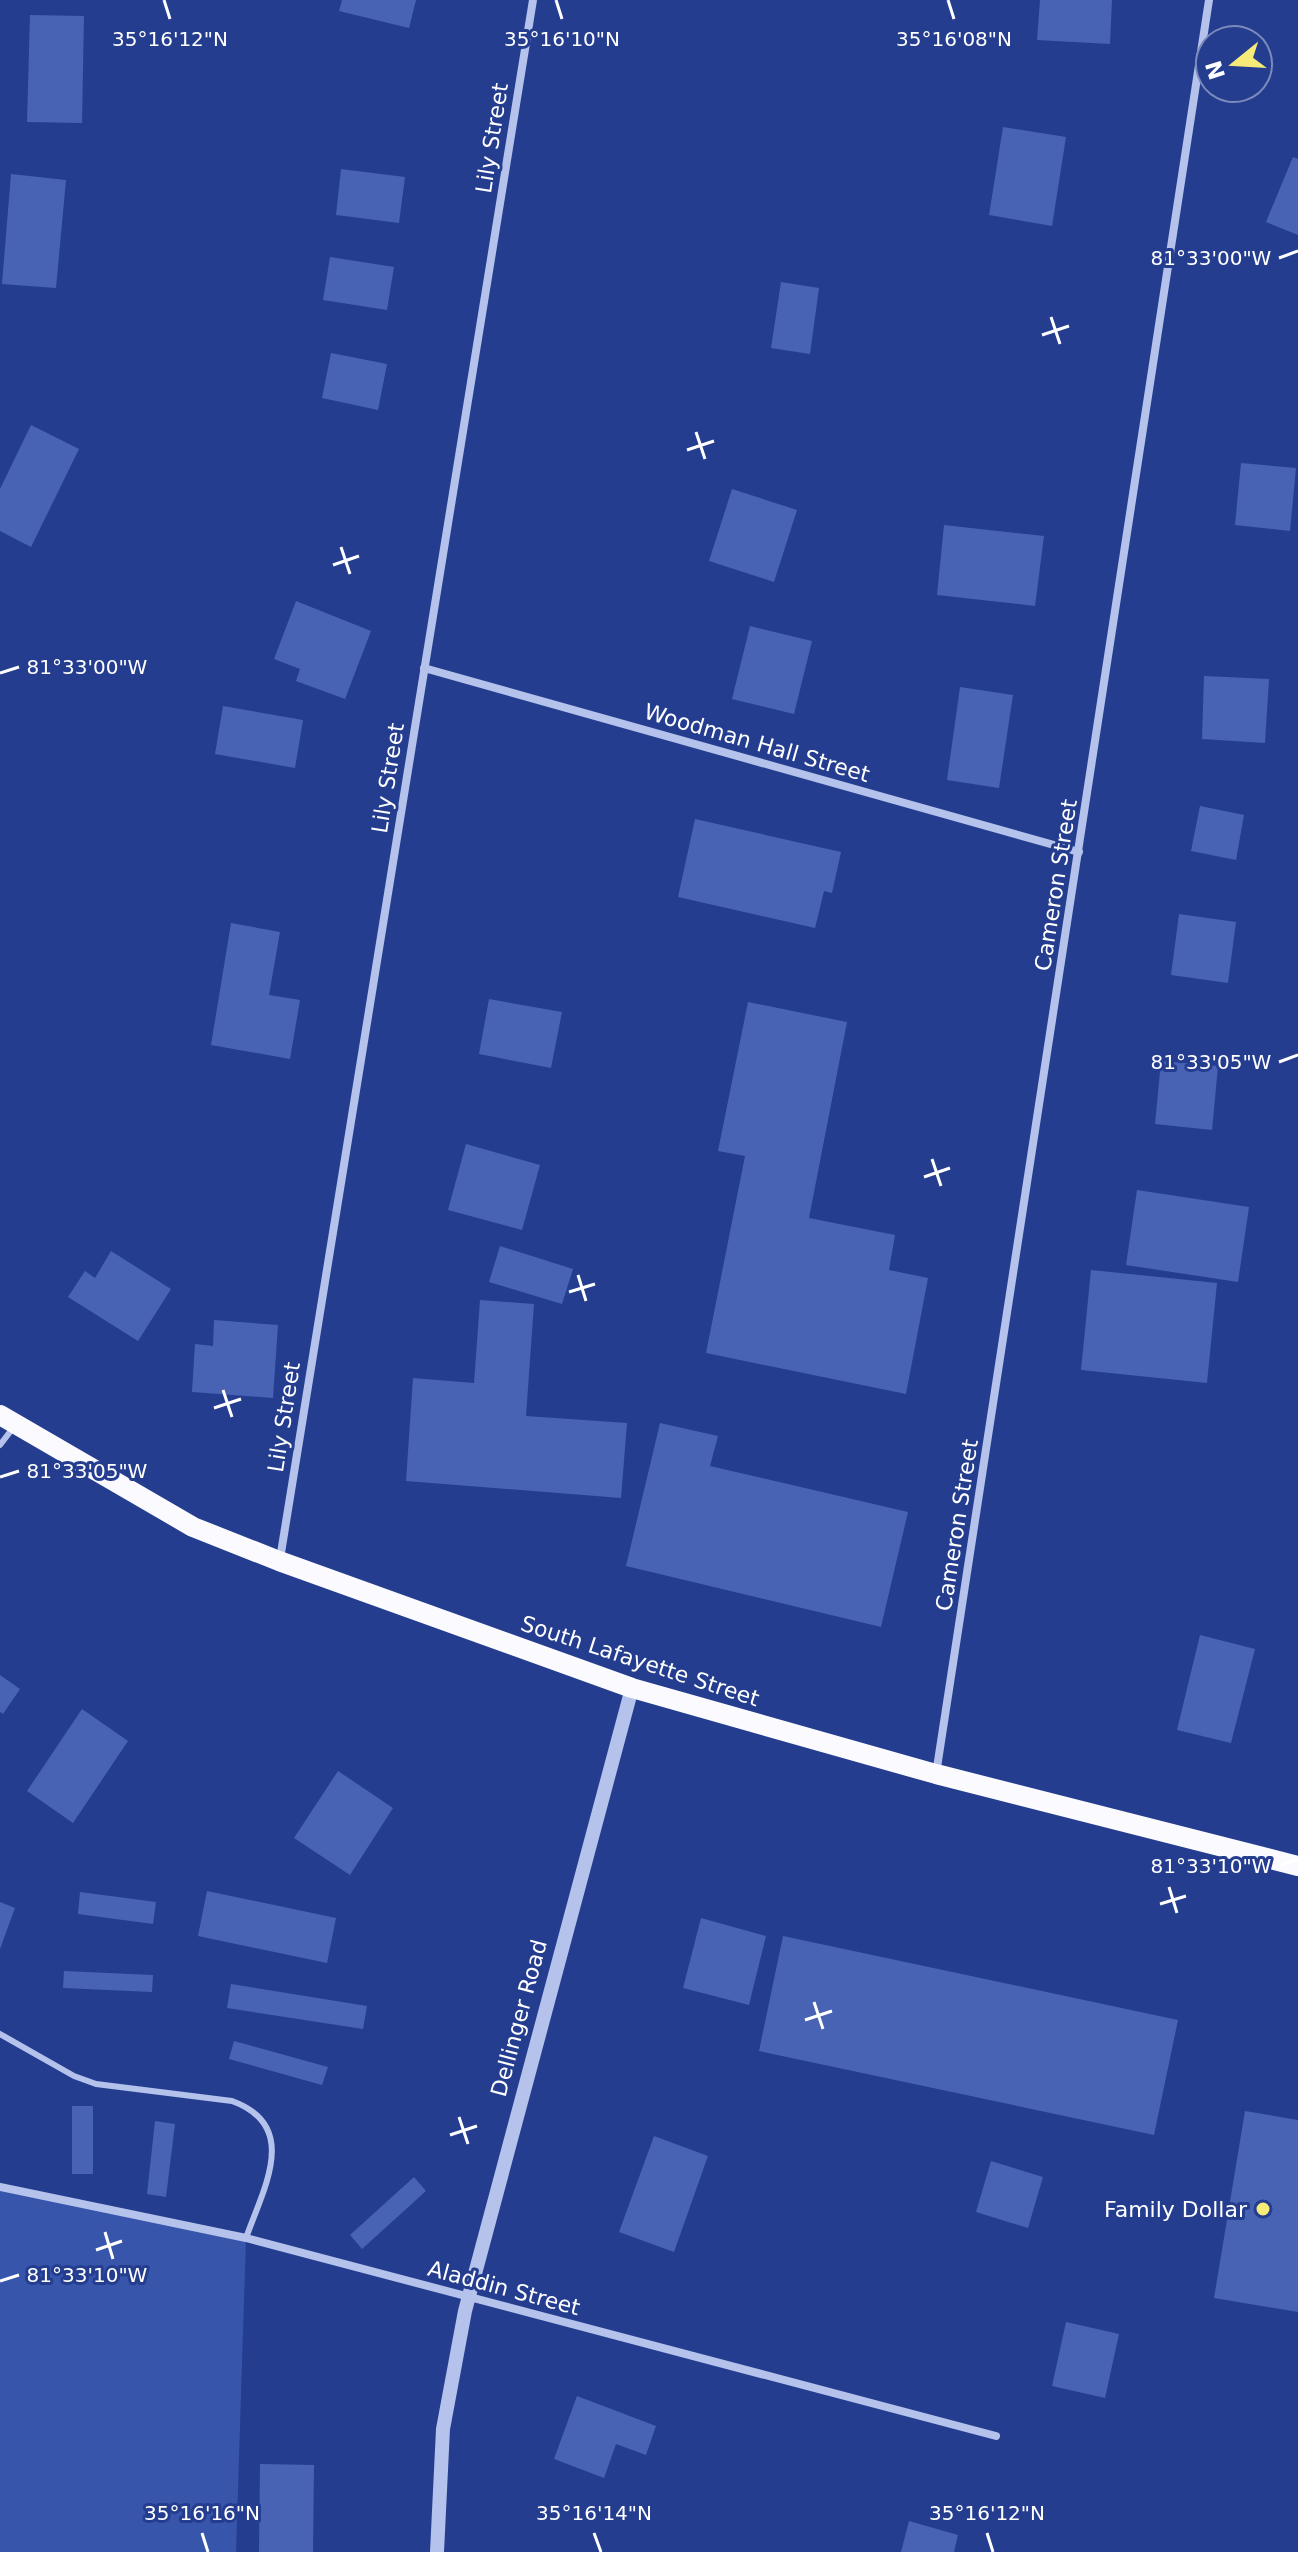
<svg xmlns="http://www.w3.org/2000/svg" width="1298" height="2552" font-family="'DejaVu Sans',sans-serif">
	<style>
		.green { fill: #3855ac }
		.building { fill: #4863b4 }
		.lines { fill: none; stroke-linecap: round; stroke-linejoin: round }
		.service { stroke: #b4c2ec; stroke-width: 6 }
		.minor { stroke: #b4c2ec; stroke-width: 8 }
		.tertiary { stroke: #b4c2ec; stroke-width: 14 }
		.primary { stroke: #fafaff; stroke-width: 20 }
		.ticks { fill: none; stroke: #fff; stroke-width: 3 }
		.poi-dot { fill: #f6eb78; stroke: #243d8f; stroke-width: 3 }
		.labels { text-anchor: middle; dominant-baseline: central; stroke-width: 6; stroke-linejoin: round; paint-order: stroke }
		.street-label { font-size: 22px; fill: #fff; stroke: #243d8f }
		.poi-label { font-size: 22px; fill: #fff; stroke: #243d8f; text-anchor: end }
		.ticks-label { font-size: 20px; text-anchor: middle; fill: #fff; stroke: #243d8f; stroke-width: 6; stroke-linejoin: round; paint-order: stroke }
	</style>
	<rect width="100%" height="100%" fill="#243d8f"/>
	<path class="green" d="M0,2187L246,2238L236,2552H0Z"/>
	<g class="building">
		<path d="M342,0H416L409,28L339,11Z"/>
		<path d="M1040,0H1112L1110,44L1037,40Z"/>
		<path d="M30,15L84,16L82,123L27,122Z"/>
		<path d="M1003,127L1066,137L1052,226L989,215Z"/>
		<path d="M1293,157L1298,159V235L1266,222Z"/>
		<path d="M341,169L405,177L399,223L336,215Z"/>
		<path d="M11,174L66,180L56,288L2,284Z"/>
		<path d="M330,257L394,267L387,310L323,300Z"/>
		<path d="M781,282L819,288L810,354L771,348Z"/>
		<path d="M331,353L387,364L378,410L322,398Z"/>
		<path d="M31,425L79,449L31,547L0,531V489Z"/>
		<path d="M1241,463L1296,468L1290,531L1235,525Z"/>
		<path d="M732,489L797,510L774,582L709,561Z"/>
		<path d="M944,525L1044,536L1035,606L937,595Z"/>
		<path d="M296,601L371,631L345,699L296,681L300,669L274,659Z"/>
		<path d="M750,626L812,641L794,714L732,699Z"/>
		<path d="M1204,676L1269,679L1265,743L1202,739Z"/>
		<path d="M960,687L1013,695L999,788L947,780Z"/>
		<path d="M223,706L303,720L295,768L215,754Z"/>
		<path d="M1200,806L1244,815L1236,860L1191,851Z"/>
		<path d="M695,819L841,852L832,893L824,891L815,928L678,897Z"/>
		<path d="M1179,914L1236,922L1228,983L1171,975Z"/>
		<path d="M231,923L280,932L269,995L300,1000L290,1059L211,1045Z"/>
		<path d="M489,999L562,1012L551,1068L479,1054Z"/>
		<path d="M748,1002L847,1022L809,1218L895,1235L889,1270L928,1278L906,1394L706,1353L745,1156L718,1151Z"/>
		<path d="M1161,1061L1218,1066L1212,1130L1155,1124Z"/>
		<path d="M466,1144L540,1165L522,1230L448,1210Z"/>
		<path d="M1137,1190L1249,1207L1238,1282L1126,1265Z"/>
		<path d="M500,1246L573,1269L562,1304L489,1282Z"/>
		<path d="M111,1251L171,1289L138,1341L68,1297L85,1271L95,1278Z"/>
		<path d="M1091,1270L1217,1283L1207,1383L1081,1370Z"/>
		<path d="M480,1300L534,1304L526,1416L627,1423L621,1498L406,1481L413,1378L474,1383Z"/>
		<path d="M214,1320L278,1325L273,1398L192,1392L195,1344L213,1346Z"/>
		<path d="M660,1423L718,1436L710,1466L908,1512L881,1627L626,1566Z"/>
		<path d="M1200,1635L1255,1649L1231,1743L1177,1730Z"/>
		<path d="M0,1675L20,1689L3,1714L0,1712Z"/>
		<path d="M82,1709L128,1741L73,1823L27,1791Z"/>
		<path d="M338,1771L393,1808L350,1875L294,1838Z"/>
		<path d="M207,1891L336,1918L327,1963L198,1936Z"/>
		<path d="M80,1892L156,1902L153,1924L78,1914Z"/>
		<path d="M0,1902L15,1908L0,1949Z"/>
		<path d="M701,1918L766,1936L749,2005L683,1988Z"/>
		<path d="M783,1936L1178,2020L1154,2135L759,2051Z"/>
		<path d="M64,1971L153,1975L152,1992L63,1988Z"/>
		<path d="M231,1984L367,2006L363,2029L227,2008Z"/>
		<path d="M234,2041L328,2067L322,2085L229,2059Z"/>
		<rect x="72" y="2106" width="21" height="68"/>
		<path d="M1245,2111L1298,2120V2312L1214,2298Z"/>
		<path d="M155,2121L175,2124L166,2197L147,2194Z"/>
		<path d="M654,2136L708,2156L674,2252L619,2232Z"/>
		<path d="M991,2161L1043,2177L1028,2228L976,2212Z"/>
		<path d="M414,2177L426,2191L362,2249L350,2235Z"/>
		<path d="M1066,2322L1119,2334L1105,2398L1052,2386Z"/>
		<path d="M577,2396L656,2426L646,2455L616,2444L604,2478L554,2459Z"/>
		<path d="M260,2464L314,2465L313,2552H259Z"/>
		<path d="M909,2521L958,2535L954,2552H901Z"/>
	</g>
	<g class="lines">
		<g class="service">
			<path d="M0,1445L13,1428"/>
			<path d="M0,2034L74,2076L96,2084L232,2101C301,2126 263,2189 246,2238"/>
		</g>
		<g class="minor">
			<path d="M424,668L1079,852"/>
			<path d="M280,1559L533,0"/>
			<path d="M936,1774L1209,0"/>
			<path d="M0,2187L246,2238L996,2436"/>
		</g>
		<path class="tertiary" d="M437,2552L443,2429L465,2311L632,1688"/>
		<path class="primary" d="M0,1415L193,1527L279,1561L632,1688L936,1774L1298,1866"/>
	</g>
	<path class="ticks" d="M164,0L170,19M556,0L562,19M948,0L954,19M1279,258L1298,251M1051,317L1060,344M1042,335L1069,326M696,432L705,459M687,450L714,441M341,547L350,574M333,565L359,556M0,673L19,667M1279,1062L1298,1055M932,1159L941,1186M924,1177L950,1168M578,1275L586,1301M569,1292L595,1284M223,1390L232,1417M214,1408L241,1399M0,1477L19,1471M1279,1866L1298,1859M1169,1887L1177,1913M1160,1904L1186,1896M814,2002L823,2029M805,2020L832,2011M459,2117L468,2144M450,2135L477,2126M105,2232L113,2259M96,2250L122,2241M0,2281L19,2275M202,2533L208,2552M594,2533L601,2552M987,2533L993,2552"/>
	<circle class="poi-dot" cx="1263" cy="2209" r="8"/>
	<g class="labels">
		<g class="street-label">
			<text transform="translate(492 138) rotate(-81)">Lily Street</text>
			<text transform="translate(757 743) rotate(16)">Woodman Hall Street</text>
			<text transform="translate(388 778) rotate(-81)">Lily Street</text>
			<text transform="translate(1056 885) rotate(-81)">Cameron Street</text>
			<text transform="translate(284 1417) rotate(-81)">Lily Street</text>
			<text transform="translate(957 1525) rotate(-81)">Cameron Street</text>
			<text transform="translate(640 1661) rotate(18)">South Lafayette Street</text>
			<text transform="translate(519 2018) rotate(-75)">Dellinger Road</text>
			<text transform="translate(504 2288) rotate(15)">Aladdin Street</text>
		</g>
		<g class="poi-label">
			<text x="1247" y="2209">Family Dollar</text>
		</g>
	</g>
	<g class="ticks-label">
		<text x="170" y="46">35°16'12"N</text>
		<text x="562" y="46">35°16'10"N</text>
		<text x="954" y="46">35°16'08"N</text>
		<text x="1211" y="265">81°33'00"W</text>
		<text x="87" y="674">81°33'00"W</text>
		<text x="1211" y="1069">81°33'05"W</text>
		<text x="87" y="1478">81°33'05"W</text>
		<text x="1211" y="1873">81°33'10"W</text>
		<text x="87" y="2282">81°33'10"W</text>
		<text x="202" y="2520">35°16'16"N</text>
		<text x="594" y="2520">35°16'14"N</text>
		<text x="987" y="2520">35°16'12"N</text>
	</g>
	<g transform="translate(1234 64) rotate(252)"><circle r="38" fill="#243d8f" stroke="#7c8bbc" stroke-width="2"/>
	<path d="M0-6L14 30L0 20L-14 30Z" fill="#f6eb78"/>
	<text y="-12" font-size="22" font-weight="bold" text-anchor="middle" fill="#ffffff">N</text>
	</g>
</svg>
